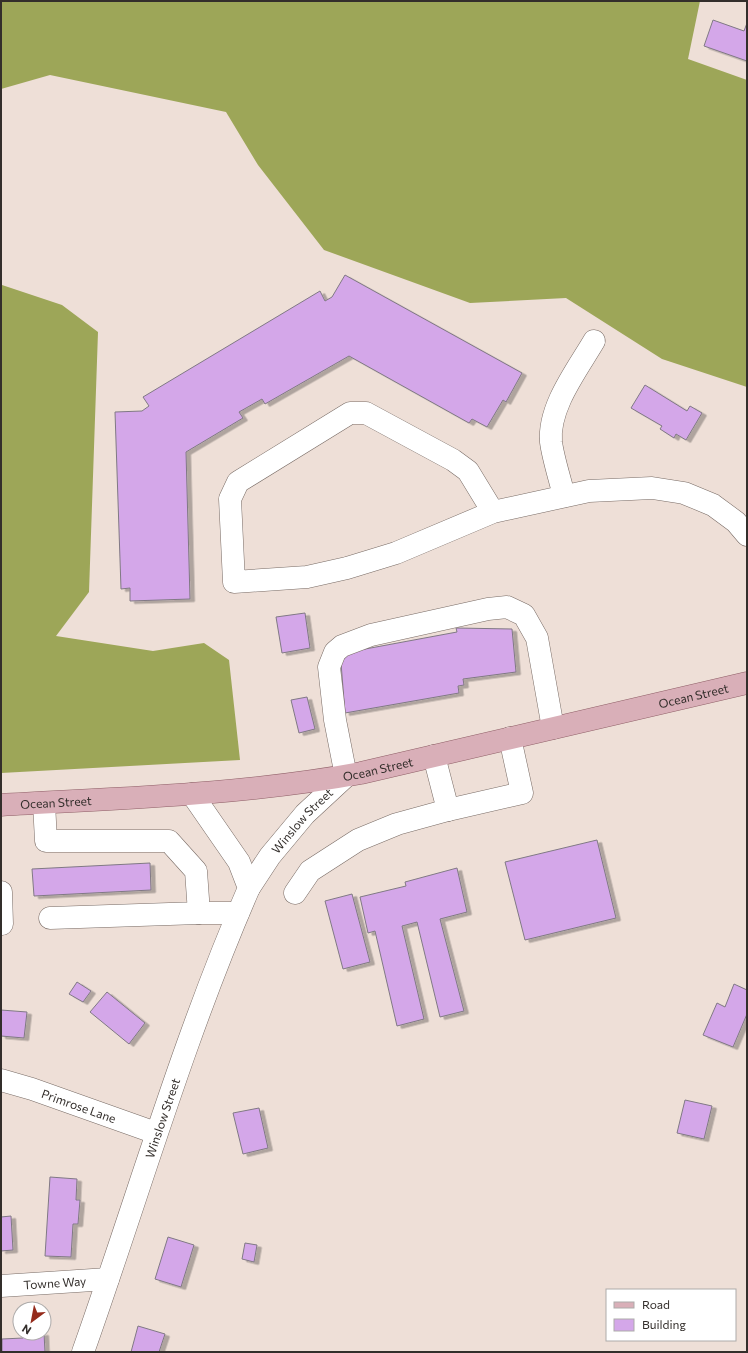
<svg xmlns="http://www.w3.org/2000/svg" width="748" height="1353" font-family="Commissioner,sans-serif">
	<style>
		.forest { fill: #9da658 }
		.building { fill: #d4a7e9; stroke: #807984; filter: url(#shadow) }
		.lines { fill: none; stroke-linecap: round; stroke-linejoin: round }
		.minor-casing { stroke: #786b65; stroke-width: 23 }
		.major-casing { stroke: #8f5f67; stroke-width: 23 }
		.minor { stroke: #fff; stroke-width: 22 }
		.major { stroke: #d9afb8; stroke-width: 22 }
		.labels { text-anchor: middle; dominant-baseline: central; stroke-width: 3.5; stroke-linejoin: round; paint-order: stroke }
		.street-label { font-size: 12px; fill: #332e2b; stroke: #fff }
	</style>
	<defs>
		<filter id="shadow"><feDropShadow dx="4.5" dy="2.5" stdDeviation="0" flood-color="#0004"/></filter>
	</defs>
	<rect width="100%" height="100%" fill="#eedfd7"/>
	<g class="forest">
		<path d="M1,1H700L688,59L747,80V387L662,359L566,298L470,303L324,250L258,165L226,112L50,75L1,89Z"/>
		<path d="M2,285L62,305L98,332L89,592L56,636L153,651L204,643L229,660L240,760L1,773V287Z"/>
	</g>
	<g class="building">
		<path d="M713,20L744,31L747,23V61L704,46Z"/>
		<path d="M345,275L522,373L506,402L503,400L487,427L472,419L469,423L349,356L265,404L262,399L239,412L243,418L186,452L190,599L130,601V588L121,589L115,412L142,411L149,406L143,397L320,291L325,301L332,297Z"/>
		<path d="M645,385L687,411L690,406L702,413L686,440L676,434L674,438L660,429L662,426L631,408Z"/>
		<path d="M305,613L310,648L282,653L276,617Z"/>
		<path d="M456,628L512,629L516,672L463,679L464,685L458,686L459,693L345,713L341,663L349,652L457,632Z"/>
		<path d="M307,697L315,729L299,733L291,700Z"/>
		<path d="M597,840L616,918L525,940L505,862Z"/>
		<path d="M150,863L151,890L34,896L32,869Z"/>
		<path d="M457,868L467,912L440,919L464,1011L440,1017L417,922L402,926L424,1019L397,1026L375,931L368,933L360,897L406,886L405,882Z"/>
		<path d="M352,894L370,962L343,969L325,901Z"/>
		<path d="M77,982L91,991L83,1002L69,994Z"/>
		<path d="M734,984L747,990V1014L733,1047L703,1035L717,1003L725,1007Z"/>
		<path d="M107,992L145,1023L129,1044L90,1012Z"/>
		<path d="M1,1010L27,1012L24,1038L1,1036Z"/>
		<path d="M685,1100L712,1106L704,1139L677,1133Z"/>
		<path d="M259,1108L268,1148L243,1154L233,1113Z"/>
		<path d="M50,1177L77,1179L76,1200H80L78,1224H73L71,1257L45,1256Z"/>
		<path d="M11,1216L13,1250L1,1251V1217Z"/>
		<path d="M168,1237L194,1245L181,1287L155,1279Z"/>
		<path d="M245,1243L257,1245L254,1262L242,1259Z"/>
		<path d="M138,1326L165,1334L159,1352H131Z"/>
		<path d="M44,1333L45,1352H2V1339L23,1338V1334Z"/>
	</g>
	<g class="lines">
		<defs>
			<g id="minor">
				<path d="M564,496C560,479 553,458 551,442C548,407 577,370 594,341"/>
				<path d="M493,512L468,471L453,460L366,413H350L238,482L230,499L234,582L307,577L347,568L396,553L493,512L589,491L652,488L684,493L713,505L736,522L747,535"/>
				<path d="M434,756L448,810"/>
				<path d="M44,803L46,841H169L196,871L199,913L50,918"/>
				<path id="s1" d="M249,888L270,856L305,814L346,776L335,720L329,667L335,652L342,646L371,635L488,609L507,607L524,615L537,638L553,728"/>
				<path d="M1,892L2,924H1"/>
				<path d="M295,893L310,871L358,840L397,824L448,810L522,793L510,738"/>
				<path d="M199,913H238"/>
				<path id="s2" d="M1,1080L32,1089L156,1133"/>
				<path id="s3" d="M1,1286L108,1279"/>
				<path id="s4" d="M83,1352C138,1197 183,1039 249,888L239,862L192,794"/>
			</g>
			<g id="major">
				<path id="s5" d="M1,805C121,798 242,795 361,773L747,683"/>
			</g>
		</defs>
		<use href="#minor" class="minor-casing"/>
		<use href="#major" class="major-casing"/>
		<use href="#minor" class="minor"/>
		<use href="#major" class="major"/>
	</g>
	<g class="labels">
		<g class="street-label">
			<text stroke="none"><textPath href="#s5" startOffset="703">Ocean Street</textPath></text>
			<text stroke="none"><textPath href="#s5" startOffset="379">Ocean Street</textPath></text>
			<text stroke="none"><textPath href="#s5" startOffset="55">Ocean Street</textPath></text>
			<text stroke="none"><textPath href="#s1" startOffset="86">Winslow Street</textPath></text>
			<text stroke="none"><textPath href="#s2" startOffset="82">Primrose Lane</textPath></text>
			<text stroke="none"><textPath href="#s4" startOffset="247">Winslow Street</textPath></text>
			<text stroke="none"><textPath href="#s3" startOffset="54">Towne Way</textPath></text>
		</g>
	</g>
	<rect width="748" height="1353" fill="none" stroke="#332e2b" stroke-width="4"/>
	<rect x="606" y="1289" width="130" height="52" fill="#ffffff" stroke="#adabaa"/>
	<rect x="614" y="1302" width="20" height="6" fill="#d9afb8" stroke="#adabaa"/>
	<text x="642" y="1309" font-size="12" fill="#332e2b">Road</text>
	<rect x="614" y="1319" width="20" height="12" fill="#d4a7e9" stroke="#adabaa"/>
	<text x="642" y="1329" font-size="12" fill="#332e2b">Building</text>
	<g transform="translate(32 1321) rotate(212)"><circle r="19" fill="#ffffff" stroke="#adabaa"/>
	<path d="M0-3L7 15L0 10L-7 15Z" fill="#952b1b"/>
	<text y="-6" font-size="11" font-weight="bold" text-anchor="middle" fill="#332e2b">N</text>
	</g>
</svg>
